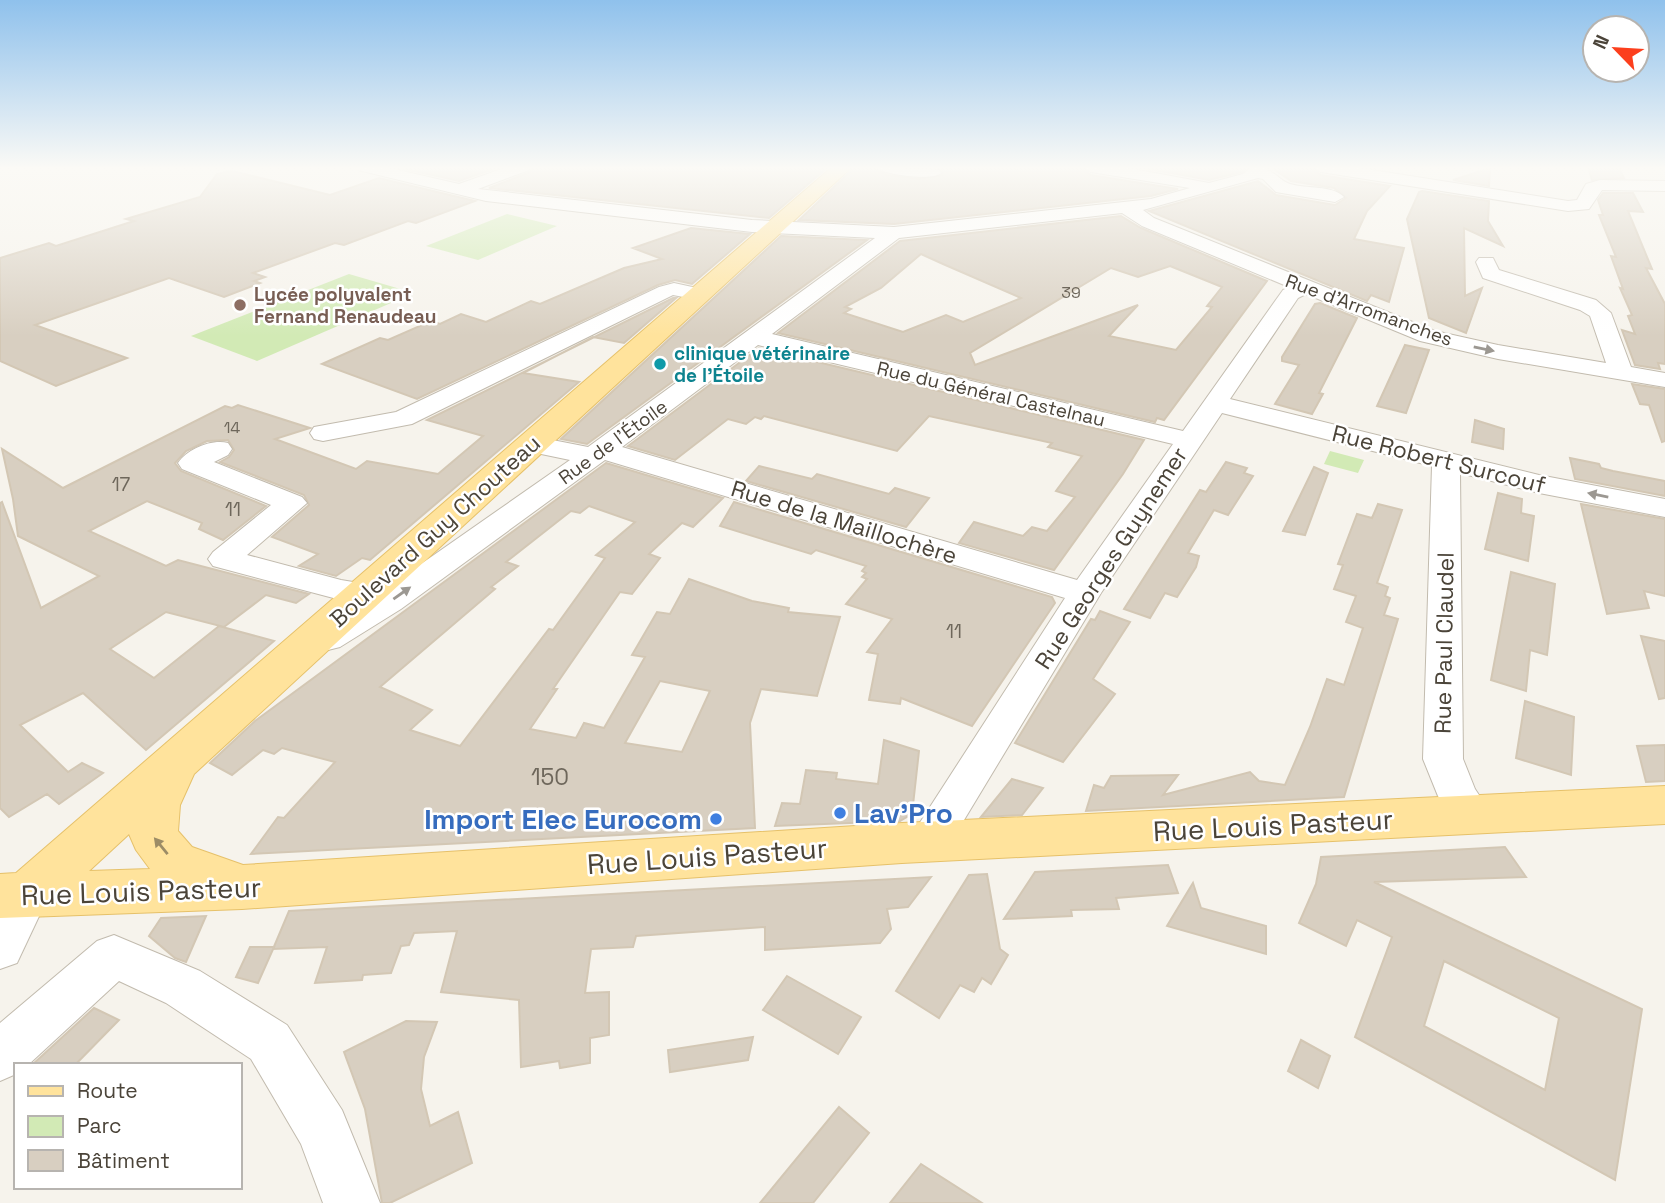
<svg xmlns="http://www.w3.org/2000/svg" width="1665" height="1203" font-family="'Space Grotesk',sans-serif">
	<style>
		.green { fill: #d2eab5 }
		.building { fill: #d8cfc1; stroke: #d3c7b4; stroke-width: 2; fill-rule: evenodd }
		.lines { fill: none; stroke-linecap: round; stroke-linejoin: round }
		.minor-casing { stroke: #c2bbae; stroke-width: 2 }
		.major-casing { stroke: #e6c16a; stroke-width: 2 }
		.minor { fill: #fff; fill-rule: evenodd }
		.major { fill: #ffe39c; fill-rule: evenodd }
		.oneway { fill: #9c9892 }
		.oneway2 { fill: #9c8c66 }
		.education-dot { fill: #8d6e63; stroke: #fff; stroke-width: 2.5 }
		.culture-dot { fill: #0f9aa8; stroke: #fff; stroke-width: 2.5 }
		.shop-dot { fill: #3f7fe0; stroke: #fff; stroke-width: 2.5 }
		.labels { text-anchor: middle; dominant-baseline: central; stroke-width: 5; stroke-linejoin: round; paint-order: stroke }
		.far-number-label { font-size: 16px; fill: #6e675b }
		.far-education-label { font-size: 19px; font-weight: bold; fill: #785e54; stroke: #fff; text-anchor: start }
		.far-street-label { font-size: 19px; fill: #4b4439; stroke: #fff }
		.far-culture-label { font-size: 19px; font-weight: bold; fill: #0d838f; stroke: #fff; text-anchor: start }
		.number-label { font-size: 19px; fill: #6e675b }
		.street-label { font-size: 23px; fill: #4b4439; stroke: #fff }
		.near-number-label { font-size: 23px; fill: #6e675b }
		.near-shop-label { font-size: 28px; font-weight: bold; fill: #366cbe; stroke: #fff; text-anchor: start }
		.near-street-label { font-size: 28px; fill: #4b4439; stroke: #fff }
	</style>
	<rect width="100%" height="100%" fill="#f6f3ec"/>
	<g class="green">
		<path d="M507,214L557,226L478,260L426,246Z"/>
		<path d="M349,274L414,293L257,361L191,336Z"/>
		<path d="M1330,451L1364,460L1358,473L1324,464Z"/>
	</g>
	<g class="building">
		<path d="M411,167H499L459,181L405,169Z"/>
		<path d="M533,167H828L769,218L489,188L530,172Z"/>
		<path d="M855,167H872L887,175L919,179L942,175L941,169L936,167H1080L1091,175L1178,189L1151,196L894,224L799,220Z"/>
		<path d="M1138,167H1247L1242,172L1209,180Z"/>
		<path d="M1271,167H1310L1321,175L1390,186L1367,211L1354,239L1404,248L1389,302L1371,295L1367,301L1149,211L1258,181L1276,195L1335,205L1346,198L1334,188L1291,181Z"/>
		<path d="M1588,167H1619L1624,178L1592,180Z"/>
		<path d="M1490,168L1489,186L1453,180Z"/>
		<path d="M232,171L330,195L379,178L475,201L416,223L408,221L344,245L335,243L253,273L265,277L254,281L260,283L224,297L169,278L35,325L127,358L56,386L0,361V258L49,243L56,246L134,221L126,219L200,197L217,174Z"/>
		<path d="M1422,191L1489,201L1488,221L1503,246L1464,228L1465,296L1482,288L1466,333L1429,318L1407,219L1419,192Z"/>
		<path d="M1603,193H1633L1643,212L1628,211L1652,269L1646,268L1665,304V364L1658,363L1660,369L1635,365L1622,330L1635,334L1628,316L1632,315L1620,288L1623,289L1611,256L1616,257L1599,215H1603L1598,200Z"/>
		<path d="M1121,216L1141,228L1267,281L1164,420L1157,418L1155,422L778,333L900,241ZM921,254L943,264L1021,298L963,322L946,315L903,332L844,313L851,309L845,307L881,288ZM1170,266L1222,287L1207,306L1212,307L1176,350L1109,336L1138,305L975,365L970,353L1111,268L1138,277Z"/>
		<path d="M691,228L750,234L692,284L675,280L658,285L417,399L322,364L380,338L388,340L431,321L440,324L461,314L486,322L531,301L540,304L624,268L662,259L633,248Z"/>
		<path d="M781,236L867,240L587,444L561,439Z"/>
		<path d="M673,298H676L624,343L593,337L523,373L579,382L370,560L362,558L336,576L299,566L318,554L272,537L309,505L304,495L220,462L229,457L234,450L228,440L207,441L186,451L175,463L181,471L266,506L223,540L199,529L202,523L147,501L89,531L166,566L178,560L309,594L296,603L266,595L224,627L166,612L110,649L154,678L219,626L274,641L146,750L83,693L20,725L68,772L82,763L103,773L59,804L47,794L9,817L0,808V503L2,502L41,608L99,576L18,536L13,499L2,449L63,488L225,406L232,408L238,405L310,428L275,439L356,469L367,461L438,474L483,436L427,420Z"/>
		<path d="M1320,303L1357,318L1319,393L1323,394L1312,414L1275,404L1299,365L1282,361V357L1315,304Z"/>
		<path d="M1405,345L1429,350L1406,413L1377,406Z"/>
		<path d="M759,348L1144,440L1123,474L1054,570L959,543L974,522L1023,536L1032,527L1047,531L1075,497L1056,491L1082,456L1048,447L1052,443L929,416L897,451L764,416L761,419L755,417L746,424L728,419L675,460L628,446Z"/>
		<path d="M1632,384L1665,389V441L1662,442L1649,405L1640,404Z"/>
		<path d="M1475,420L1504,429L1503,449L1472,442Z"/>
		<path d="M1570,458L1599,464L1601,468L1613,471L1665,481V496L1575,479Z"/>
		<path d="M1226,462L1247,468L1244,473L1253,476L1228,515L1214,510L1188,553L1199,556L1196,567L1177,597L1165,593L1150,618L1124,609L1200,490L1206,492Z"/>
		<path d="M606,463L723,498L693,527L682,523L649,554L660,558L632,594L620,592L553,689H557L530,729L576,738L584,723L604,728L645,657L632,655L657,612L670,614L689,579L752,601L789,608L788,612L840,617L817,696L761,689L750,723L755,828L251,854L278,817L284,818L335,762L282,748L274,754L263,750L232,775L210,763L255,721ZM589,506L635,522L596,555L605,558L553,630L549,629L460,746L410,730L432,710L380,687L495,589L491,587L518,566L506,562L571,511L580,513ZM660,681L710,691L682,752L625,743Z"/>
		<path d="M759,466L812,479L817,474L889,494L895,488L929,498L906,527L746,481Z"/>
		<path d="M1314,467L1328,473L1305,535L1283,531Z"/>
		<path d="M1498,493L1522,499L1521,513L1534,516L1528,561L1485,549Z"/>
		<path d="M734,502L1052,597L1055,603L972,726L901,698L900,704L869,700L878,654L867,652L892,619L846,604L867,579L862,577L866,573L862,571L866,566L816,550L811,554L720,526Z"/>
		<path d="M1378,504L1402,510L1377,583L1388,587L1385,596L1390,598L1384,615L1398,619L1344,797L1086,811L1094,785L1104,788L1111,776L1178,775L1163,795L1250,772L1259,781L1285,785L1310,727L1327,679L1344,685L1363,628L1346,622L1356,596L1334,589L1343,565L1338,564L1357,514L1372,518Z"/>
		<path d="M1581,504L1665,519V596L1644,591L1649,608L1607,614Z"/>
		<path d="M1511,572L1555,584L1547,655L1530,650L1526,691L1491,680Z"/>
		<path d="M1100,611L1130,622L1093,679L1115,694L1063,762L1015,743L1091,619L1095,620Z"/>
		<path d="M1641,636L1665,641V698L1659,699Z"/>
		<path d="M1525,701L1574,717L1571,775L1516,758Z"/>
		<path d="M884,740L919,751L912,814L900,821L775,826L782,803L800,804L806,770L837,773L836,779L878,784Z"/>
		<path d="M1665,745V781L1646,782L1637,746Z"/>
		<path d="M1012,779L1043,788L1022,815L981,817Z"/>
		<path d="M1505,847L1526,877L1374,882L1642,1009L1615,1180L1355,1037L1392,937L1357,920L1346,946L1299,923L1316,884L1321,857ZM1444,961L1559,1018L1545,1090L1424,1026Z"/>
		<path d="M1168,865L1178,893L1116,898L1119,909L1071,910L1072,916L1004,919L1035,872Z"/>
		<path d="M987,874L1000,949L1008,955L991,984L982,978L974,992L960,985L939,1018L896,991L969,875Z"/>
		<path d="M931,877L908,907L887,909L891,929L880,943L765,950V927L636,936L633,947L591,949L585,993L609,992V1035L590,1038V1063L560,1068L559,1061L521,1067L519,1000L441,992L457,931L414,933L409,945L401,946L391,973L363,975L362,980L315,983L327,947L273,949L289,911Z"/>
		<path d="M1193,883L1201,908L1266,926V954L1167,926Z"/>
		<path d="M206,916L186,962L175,958L149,936L161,918Z"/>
		<path d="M250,947H274L258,983L236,977Z"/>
		<path d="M787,976L861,1017L838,1054L763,1010Z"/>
		<path d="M94,1008L119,1020L75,1065H32Z"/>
		<path d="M406,1021L437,1022L424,1057L421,1089L430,1126L458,1112L472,1163L390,1203H382L365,1109L344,1052Z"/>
		<path d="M753,1037L748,1060L670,1072L668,1050Z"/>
		<path d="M1301,1040L1330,1056L1318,1088L1288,1071Z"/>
		<path d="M839,1107L869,1133L813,1203H760Z"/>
		<path d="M921,1164L982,1203H890Z"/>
	</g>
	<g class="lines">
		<defs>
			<g id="minor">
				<path d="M356,167H385L459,184L507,167H531L529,170L478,189L752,220L894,227L1151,199L1190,188L1091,172L1083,167H1122L1209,183L1243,174L1251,167H1269L1267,170C1276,173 1281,181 1290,184C1306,189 1333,185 1344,197L1335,202L1276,192L1263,179L1258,178L1143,210L1154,218L1435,331L1498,345L1606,363L1590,316L1580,310L1483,278L1476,262L1479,258H1493L1499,270L1596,300L1611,313L1631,367L1665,373V387L1498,359L1420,341L1306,294L1298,298L1230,399L1539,475L1665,499V517L1539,493L1460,473L1463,759L1475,789L1493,816L1487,828L1472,832L1457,828L1438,796L1423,759L1432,466L1222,413L1101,593L961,825L963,841L957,853L942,858L927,853L921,841L919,824L1065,598L605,460L401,609L340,647L328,650L316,647L311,639L316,631L363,603L341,600L213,566L208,559L213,552L271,505L182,469L178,463C188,449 211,439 228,443L232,449L228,455L214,462L302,497L307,503L247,555L341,580L377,586L381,592L570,460L522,450L518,444L522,438L532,436L588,447L875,238L752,232L486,201L358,170ZM1122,213L1142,226L1289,287L1283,290L1183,431L772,334L899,238ZM758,345L1173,444L1077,580L622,447Z"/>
				<path d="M875,167L939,170L941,173C933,181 884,175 875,167Z"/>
				<path d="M1313,167H1353L1568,201L1577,200L1586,184L1600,180L1665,181V191L1602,190L1589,209L1568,211L1321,172Z"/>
				<path d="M674,283L706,290L710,294L706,298L699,300L673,295L412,424L323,441L314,439L310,433L314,427L396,412L659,287Z"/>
				<path d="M27,876L43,882L49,895L17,963L0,969V902L11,882Z"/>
				<path d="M114,935L200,971L287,1025L342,1110L380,1203H323L301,1144L251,1059L166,1003L119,981L28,1065H16V1074L0,1081V1023L97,941Z"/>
			</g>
			<path id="major" d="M832,167H852L194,774L180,805L178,831L192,847L243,865L902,823L1665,786V824L902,863L242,909L0,918V874L16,873ZM129,834L136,850L150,869L89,871Z"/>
		</defs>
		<use href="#minor" class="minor-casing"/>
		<use href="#major" class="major-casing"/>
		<use href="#minor" class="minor"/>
		<use href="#major" class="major"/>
	</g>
	<defs><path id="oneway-solid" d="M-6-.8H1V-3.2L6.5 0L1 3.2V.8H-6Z" transform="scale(1.75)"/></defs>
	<g class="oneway">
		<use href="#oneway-solid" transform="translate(1484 349) rotate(12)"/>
		<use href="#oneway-solid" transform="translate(1598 495) rotate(-169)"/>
		<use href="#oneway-solid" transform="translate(402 593) rotate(-35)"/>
	</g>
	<use class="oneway2" href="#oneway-solid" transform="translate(161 846) rotate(-129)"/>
	<linearGradient id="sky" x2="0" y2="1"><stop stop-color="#8fc1ec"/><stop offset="0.5" stop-color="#fbfaf6"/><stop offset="1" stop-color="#fbfaf6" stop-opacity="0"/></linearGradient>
	<rect width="1665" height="336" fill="url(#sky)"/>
	<circle class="education-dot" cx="240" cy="305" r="7"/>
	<circle class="culture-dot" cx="660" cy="364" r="7"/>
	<g class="shop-dot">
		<circle cx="840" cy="813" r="7"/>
		<circle cx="716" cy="819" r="7"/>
	</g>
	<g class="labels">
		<g class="far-number-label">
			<text x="1071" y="292">39</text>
			<text x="232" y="427">14</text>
		</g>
		<g class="far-education-label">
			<text x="254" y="294">Lycée polyvalent<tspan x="254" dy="22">Fernand Renaudeau</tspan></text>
		</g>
		<g class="far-street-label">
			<text transform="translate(1369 310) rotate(20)">Rue d’Arromanches</text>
			<text transform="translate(991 394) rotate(13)">Rue du Général Castelnau</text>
			<text transform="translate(613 442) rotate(-36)">Rue de l’Étoile</text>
		</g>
		<g class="far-culture-label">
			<text x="674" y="353">clinique vétérinaire<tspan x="674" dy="22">de l’Étoile</tspan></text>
		</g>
		<g class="number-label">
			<text x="121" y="484">17</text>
			<text x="233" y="509">11</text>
			<text x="954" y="631">11</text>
		</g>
		<g class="street-label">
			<text transform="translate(1439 459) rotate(14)">Rue Robert Surcouf</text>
			<text transform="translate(844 522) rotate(17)">Rue de la Maillochère</text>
			<text transform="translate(435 531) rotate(-42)">Boulevard Guy Chouteau</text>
			<text transform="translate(1111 558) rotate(-57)">Rue Georges Guynemer</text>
			<text transform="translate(1444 643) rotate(-89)">Rue Paul Claudel</text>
		</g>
		<g class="near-number-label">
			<text x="550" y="777">150</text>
		</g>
		<g class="near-shop-label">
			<text x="854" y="813">Lav’Pro</text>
			<text x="702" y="819" text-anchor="end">Import Elec Eurocom</text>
		</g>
		<g class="near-street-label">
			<text transform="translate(1273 825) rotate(-3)">Rue Louis Pasteur</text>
			<text transform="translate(707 856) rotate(-4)">Rue Louis Pasteur</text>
			<text transform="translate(141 891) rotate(-2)">Rue Louis Pasteur</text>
		</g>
	</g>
	<rect x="14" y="1063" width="228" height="126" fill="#ffffff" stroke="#b7b4b0" stroke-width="2"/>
	<rect x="28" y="1086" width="35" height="10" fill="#ffe39c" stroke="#b7b4b0" stroke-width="2"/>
	<text x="77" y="1098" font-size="21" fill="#4b4439">Route</text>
	<rect x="28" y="1116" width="35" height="21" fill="#d2eab5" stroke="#b7b4b0" stroke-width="2"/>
	<text x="77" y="1133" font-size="21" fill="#4b4439">Parc</text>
	<rect x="28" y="1150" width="35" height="21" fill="#d8cfc1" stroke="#b7b4b0" stroke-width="2"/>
	<text x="77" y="1168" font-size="21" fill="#4b4439">Bâtiment</text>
	<g transform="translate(1616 49) rotate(295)"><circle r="33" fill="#ffffff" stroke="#b7b4b0" stroke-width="2"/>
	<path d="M0-5L12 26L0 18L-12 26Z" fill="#fc3f1d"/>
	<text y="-10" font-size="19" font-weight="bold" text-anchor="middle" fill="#4b4439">N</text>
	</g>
</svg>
